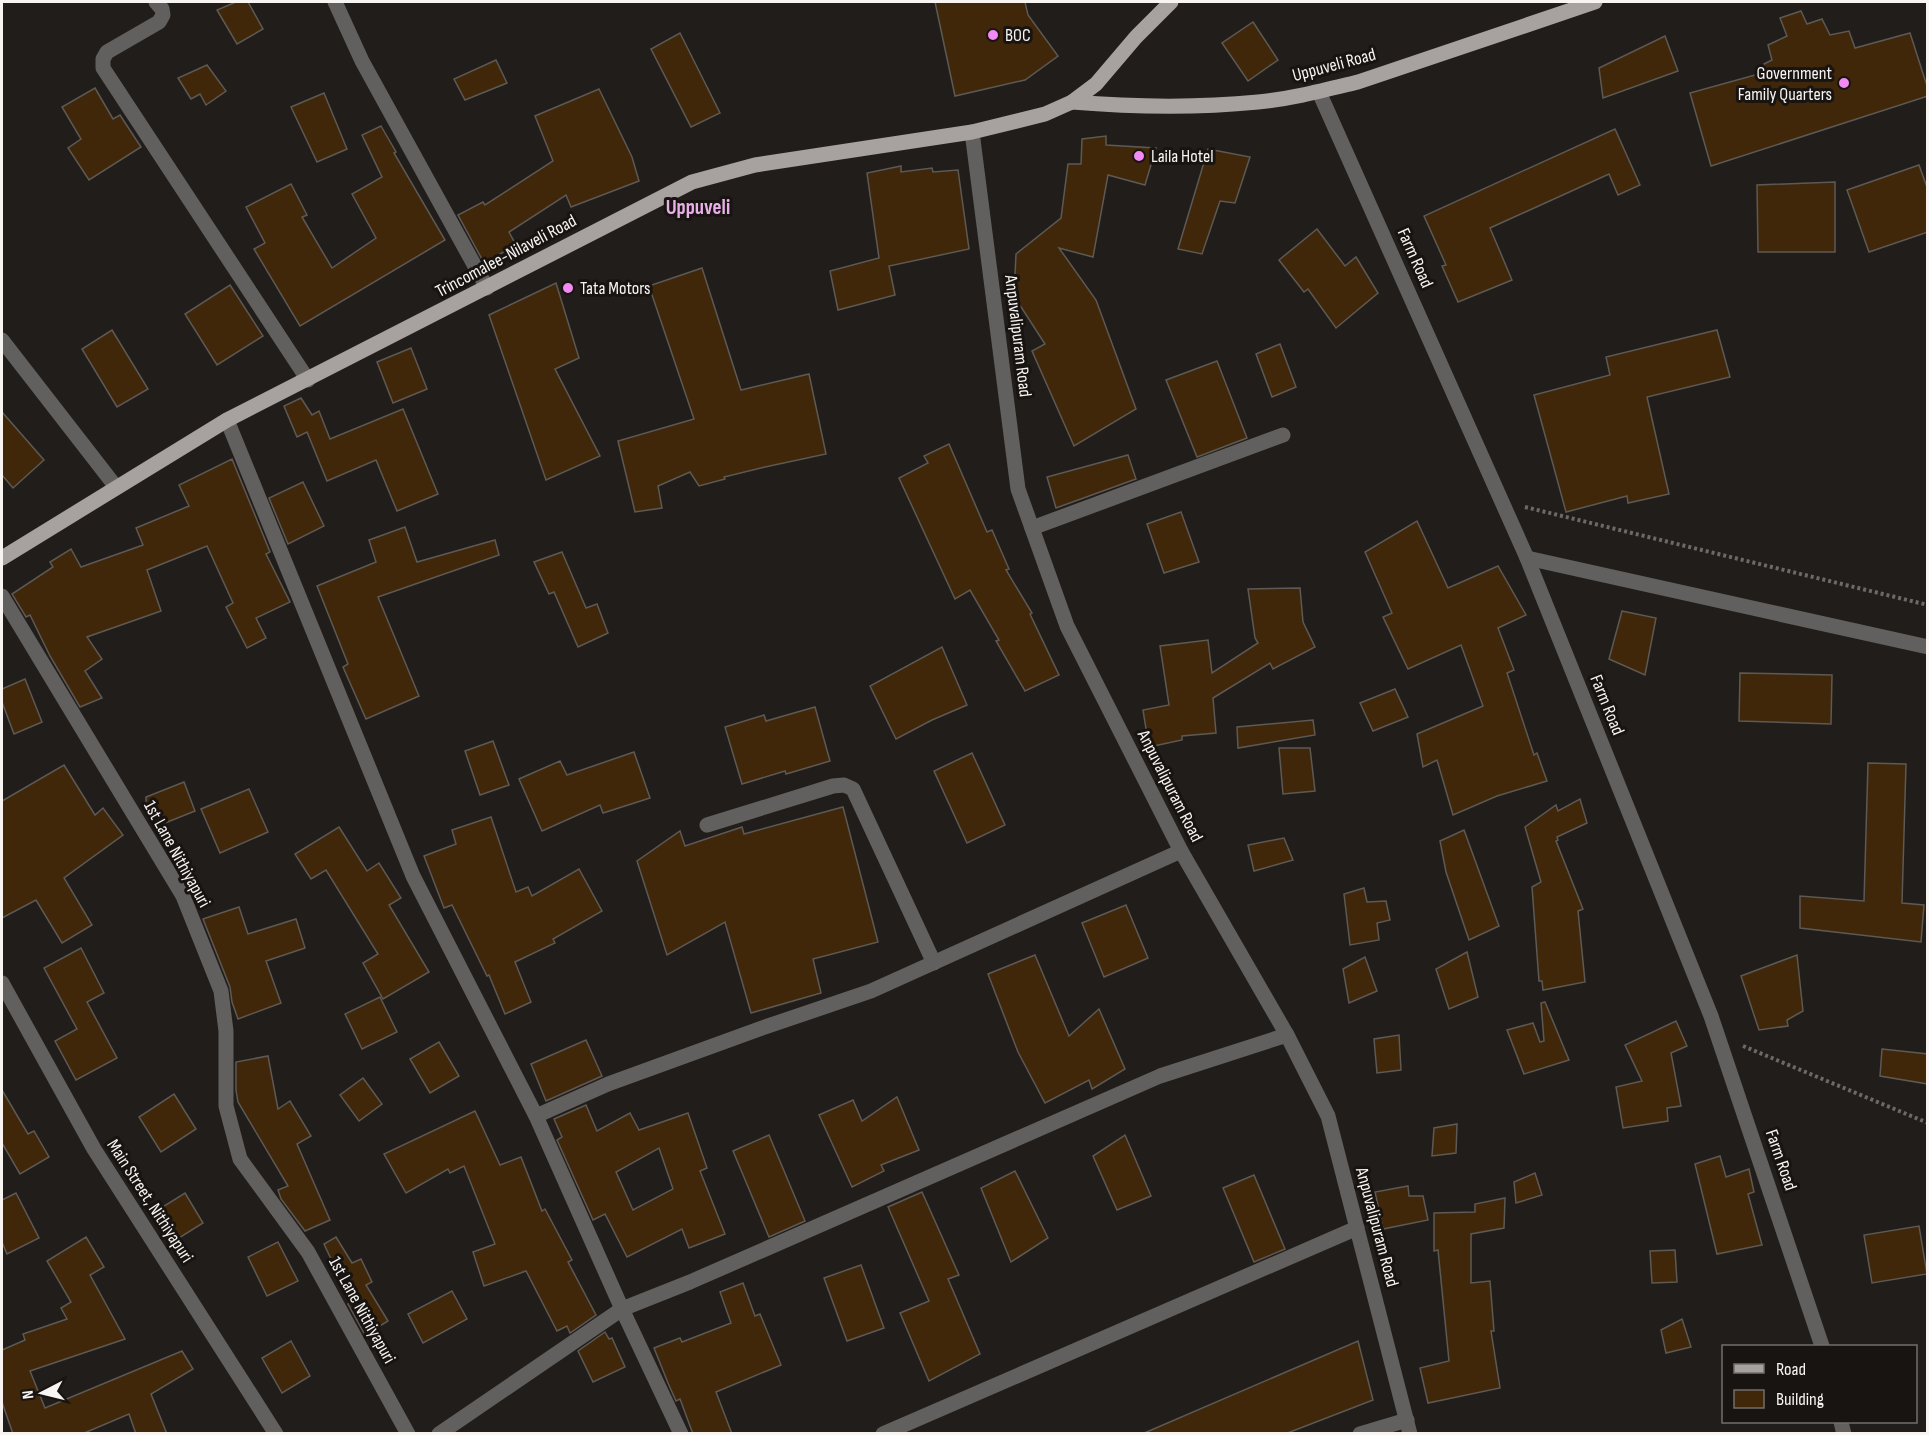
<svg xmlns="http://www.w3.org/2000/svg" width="1929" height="1435" font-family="'Sofia Sans Condensed',sans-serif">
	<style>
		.building { fill: #40270a; stroke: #5d5954; stroke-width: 1.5; fill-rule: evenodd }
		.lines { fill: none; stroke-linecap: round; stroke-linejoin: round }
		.path { stroke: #6d6966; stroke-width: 4; stroke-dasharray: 3 3; stroke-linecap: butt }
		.minor { stroke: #62605e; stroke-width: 15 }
		.major { stroke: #a7a29f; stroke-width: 15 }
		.poi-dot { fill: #f28af3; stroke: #181411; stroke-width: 2 }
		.labels { text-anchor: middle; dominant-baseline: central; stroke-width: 6; stroke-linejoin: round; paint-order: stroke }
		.poi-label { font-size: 18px; fill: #f7f4f2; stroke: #181411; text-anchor: start }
		.street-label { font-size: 18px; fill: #f7f4f2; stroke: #181411 }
		.quarter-label { font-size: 21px; font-weight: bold; fill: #e9afe8; stroke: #181411 }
	</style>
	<rect width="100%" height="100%" fill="#211d1a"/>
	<g class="building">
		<path d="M236,2H248L263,29L237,44L217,10Z"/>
		<path d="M935,2H1025L1028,15L1058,56L1025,80L955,96Z"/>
		<path d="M1801,11L1807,24L1822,19L1830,35L1849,31L1855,48L1910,33L1928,89V96L1711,166L1690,93L1766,72L1764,64L1772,60L1768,45L1787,36L1780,18Z"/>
		<path d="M1253,22L1278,60L1248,81L1222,43Z"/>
		<path d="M680,33L720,113L691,127L651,49Z"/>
		<path d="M1665,36L1678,71L1603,98L1599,68Z"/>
		<path d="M496,60L507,83L465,100L454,79Z"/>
		<path d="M207,65L226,91L206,105L200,94L191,99L178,78Z"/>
		<path d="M95,88L113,119L120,115L141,147L89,180L68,148L81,139L62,107Z"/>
		<path d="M599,89L632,157L639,181L571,207L566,195L509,232L516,245L484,263L458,215L483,202L485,205L553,161L535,116Z"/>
		<path d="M324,93L347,149L317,162L291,107Z"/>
		<path d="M381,126L396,152L394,153L445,240L300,326L254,249L265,243L246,207L291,184L307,215L302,217L332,268L376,238L352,194L382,177L362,135Z"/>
		<path d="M1615,129L1640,185L1618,195L1609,174L1490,228L1512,280L1458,302L1442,266L1446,265L1424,216Z"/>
		<path d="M1106,136V145L1156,148L1145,185L1108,175L1093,257L1059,248L1096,300L1136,409L1074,446L1032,351L1045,344L1014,296L1016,254L1061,218L1068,164H1081L1082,139Z"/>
		<path d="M1208,149L1250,157L1235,203L1220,201L1202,254L1178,249Z"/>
		<path d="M1919,165L1928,190V232L1869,252L1847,190Z"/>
		<path d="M901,166V172L932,168L933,172L958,170L969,249L889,266L895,295L838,310L830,271L879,258L867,173Z"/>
		<path d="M1835,182V252H1758L1757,185Z"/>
		<path d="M1317,229L1345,266L1356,257L1378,293L1336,328L1308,289L1304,292L1279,260Z"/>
		<path d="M702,268L741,390L809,374L826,454L765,467L724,477L725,479L699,486L690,472L658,486L662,508L635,512L618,441L694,419L649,286Z"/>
		<path d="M556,283L579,358L555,369L600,456L546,480L489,315Z"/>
		<path d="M230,285L263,336L217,365L185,314Z"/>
		<path d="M112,330L148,389L117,407L82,349Z"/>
		<path d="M1717,330L1730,377L1647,397L1669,494L1628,503L1627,496L1566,512L1534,395L1610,375L1606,357Z"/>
		<path d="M1280,344L1296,387L1272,397L1256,354Z"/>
		<path d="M411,348L427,389L393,403L377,362Z"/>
		<path d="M1217,361L1247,438L1197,457L1166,380Z"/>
		<path d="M301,398L312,415L319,411L330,439L403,409L438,494L397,511L376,460L327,481L307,432L297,437L284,406Z"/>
		<path d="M2,412L44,460L13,488L2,475Z"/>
		<path d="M949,444L987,532L992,530L1009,569L1006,570L1032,613L1030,614L1059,675L1025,691L996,641L999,640L970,590L955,599L899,478L928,463L924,456Z"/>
		<path d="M1128,455L1136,479L1056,508L1047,477Z"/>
		<path d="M232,459L270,552L266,554L290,602L256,618L266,638L247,648L226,607L233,603L207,546L147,570L161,611L87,637L102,659L85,671L102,698L80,707L50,656L30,615L26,617L12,594L53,567L50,562L71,549L81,567L143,545L136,528L189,506L179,485Z"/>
		<path d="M303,482L324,526L288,544L269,498Z"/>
		<path d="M1181,512L1199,562L1164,573L1147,524Z"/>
		<path d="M1417,521L1448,588L1498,566L1526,615L1498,628L1514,670L1507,673L1534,755L1537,753L1547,781L1497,796L1453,815L1437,760L1423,767L1417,734L1483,706L1461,645L1408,669L1383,617L1392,613L1365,552Z"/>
		<path d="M405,527L417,562L495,540L499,555L378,597L419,696L366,719L343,667L348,664L317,586L376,562L369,540Z"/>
		<path d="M562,552L586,608L597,604L608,633L578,647L554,592L549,594L534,562Z"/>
		<path d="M1300,588L1303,622L1315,647L1273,669L1270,663L1213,698L1216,733L1182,736V740L1149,747L1143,710L1169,705L1160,646L1208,640L1212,673L1258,643L1255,638L1248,589Z"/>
		<path d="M1622,611L1656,618L1645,675L1609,659Z"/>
		<path d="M942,647L967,705L932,720L896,739L870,686Z"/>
		<path d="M1740,673L1832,675L1831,724L1739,721Z"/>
		<path d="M25,679L42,722L14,734L2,702V689Z"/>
		<path d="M1395,689L1408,717L1373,731L1360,703Z"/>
		<path d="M815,707L830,761L786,774L785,771L742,784L725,727L764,715L766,721Z"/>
		<path d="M1313,720L1315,735L1238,748L1237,727Z"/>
		<path d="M493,741L509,785L480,795L465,751Z"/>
		<path d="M1279,748H1310L1315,791L1283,794Z"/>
		<path d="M634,752L650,798L603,813L600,805L542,831L519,779L560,761L567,775Z"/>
		<path d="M972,753L1005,825L967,843L934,771Z"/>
		<path d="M1868,763L1906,764L1902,903L1924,905L1921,942L1800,928V896L1864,901Z"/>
		<path d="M64,765L95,815L103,808L123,835L64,878L92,925L62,943L36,900L2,918V801Z"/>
		<path d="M184,782L195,811L155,827L146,805V797Z"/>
		<path d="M249,789L268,832L220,853L201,809Z"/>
		<path d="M1580,799L1587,823L1557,837L1558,840L1556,841L1583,909L1578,911L1585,982L1543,990L1542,981H1539L1532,887L1541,882L1525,827L1556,805L1558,811Z"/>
		<path d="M843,807L878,942L813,959L821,993L751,1013L725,922L667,955L637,861L680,831L685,846L742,827L744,834Z"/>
		<path d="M491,817L516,892L528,887L532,896L579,869L602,911L553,939L555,943L515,962L531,1002L505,1014L489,975L487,976L452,905L444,908L424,856L456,844L452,830Z"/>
		<path d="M339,827L367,871L379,863L401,898L389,905L429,972L383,999L363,963L378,954L326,870L311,879L295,854Z"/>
		<path d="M1464,830L1499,926L1469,940L1446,872L1440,841Z"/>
		<path d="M1284,838L1293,860L1254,871L1248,845Z"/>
		<path d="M1364,888L1367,902L1386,901L1390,920L1377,923L1379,940L1350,945L1344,894Z"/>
		<path d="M1126,905L1148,958L1104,977L1082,923Z"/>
		<path d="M239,907L248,934L296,919L305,948L266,961L281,1003L238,1019L232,1002L230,987L203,919Z"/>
		<path d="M81,948L104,993L87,1002L117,1058L76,1080L55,1041L77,1029L44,968Z"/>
		<path d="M1467,952L1478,997L1449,1009L1436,969Z"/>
		<path d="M1035,955L1069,1036L1099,1009L1125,1069L1092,1089L1089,1080L1045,1103L1018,1052L988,974Z"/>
		<path d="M1797,955L1803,1011L1787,1020L1788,1026L1759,1030L1741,976Z"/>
		<path d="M1365,957L1377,991L1349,1003L1343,969Z"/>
		<path d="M380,997L397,1032L362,1049L345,1014Z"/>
		<path d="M1545,1002L1569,1060L1524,1074L1507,1030L1533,1023L1540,1042L1544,1041L1541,1003Z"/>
		<path d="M1676,1021L1687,1046L1671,1053L1681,1106L1667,1108L1668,1121L1623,1128L1616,1087L1642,1081L1625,1045Z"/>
		<path d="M1399,1035L1401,1070L1377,1073L1374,1039Z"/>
		<path d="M586,1040L602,1076L546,1101L531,1064Z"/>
		<path d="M439,1042L459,1076L430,1093L410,1059Z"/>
		<path d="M1882,1049L1928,1054V1084L1880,1076Z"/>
		<path d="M268,1056L278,1109L290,1101L311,1136L297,1144L330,1220L305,1231L281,1199L278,1190L288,1186L238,1102L236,1090V1062Z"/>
		<path d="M363,1078L382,1104L359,1121L340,1095Z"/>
		<path d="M2,1090L28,1134L34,1131L49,1157L20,1174L2,1143Z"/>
		<path d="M174,1094L196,1129L161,1152L139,1117Z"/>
		<path d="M897,1097L919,1150L881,1165L884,1171L852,1187L819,1115L853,1100L862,1121Z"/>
		<path d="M586,1105L597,1131L630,1113L639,1130L688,1113L707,1168L700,1171L725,1234L689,1248L682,1229L627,1257L605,1214L593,1220L557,1140L562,1137L554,1119ZM659,1148L673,1189L633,1210L616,1172Z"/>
		<path d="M475,1111L500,1165L521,1157L542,1211L545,1209L572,1260L568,1262L596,1315L570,1333L567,1326L557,1331L526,1271L484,1286L473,1252L495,1244L464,1166L450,1173L448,1169L406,1193L384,1154Z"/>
		<path d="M1457,1124L1456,1153L1432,1156L1434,1128Z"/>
		<path d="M769,1135L805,1221L769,1237L733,1151Z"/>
		<path d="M1125,1135L1151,1196L1117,1210L1093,1156Z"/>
		<path d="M1720,1156L1726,1177L1749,1169L1754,1192L1748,1194L1762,1245L1717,1254L1695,1164Z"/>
		<path d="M1015,1171L1048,1238L1011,1262L981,1188Z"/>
		<path d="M1535,1173L1542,1195L1516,1203L1514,1182Z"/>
		<path d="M1254,1175L1285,1249L1254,1262L1223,1188Z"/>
		<path d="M1408,1186L1409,1196H1423L1428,1220L1383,1229L1375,1192Z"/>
		<path d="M922,1192L959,1275L948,1279L980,1354L929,1381L900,1313L929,1301L888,1207Z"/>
		<path d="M16,1193L39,1238L7,1254L2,1242V1200Z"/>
		<path d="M185,1193L203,1223L171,1243L153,1213Z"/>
		<path d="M1505,1198L1504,1228L1471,1234V1283L1490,1281L1494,1331H1491L1500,1388L1428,1403L1420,1368L1449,1361L1438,1250L1434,1251V1213L1475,1212V1204Z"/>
		<path d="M1919,1226L1927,1274L1872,1283L1864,1235Z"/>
		<path d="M86,1237L104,1267L90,1275L125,1339L30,1371L45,1408L182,1351L193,1369L151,1394L167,1434H136L129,1414L82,1434H13L2,1402V1350L25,1340L23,1334L67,1319L61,1308L71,1302L47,1261Z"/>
		<path d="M336,1237L352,1263L361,1259L372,1282L366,1285L388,1321L365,1335L348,1304L351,1302L324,1244Z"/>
		<path d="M278,1242L298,1281L267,1296L248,1257Z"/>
		<path d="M1675,1250L1677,1282L1652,1283L1650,1251Z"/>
		<path d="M861,1265L884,1328L847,1341L824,1278Z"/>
		<path d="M743,1283L755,1316L760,1314L781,1365L716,1392L732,1434H693L680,1399L676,1401L668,1383L654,1348L680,1338L682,1342L731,1323L720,1292Z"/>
		<path d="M452,1291L467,1319L423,1343L408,1314Z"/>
		<path d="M1682,1319L1691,1347L1666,1353L1661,1330Z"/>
		<path d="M605,1332L609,1339L612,1338L625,1367L593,1382L578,1351Z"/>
		<path d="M291,1341L310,1376L282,1393L262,1358Z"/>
		<path d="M1358,1341L1373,1400L1285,1434H1142Z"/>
	</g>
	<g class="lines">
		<g class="path">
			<path d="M1525,507L1928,605"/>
			<path d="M1743,1046L1928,1123"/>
		</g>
		<g class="minor">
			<path d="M156,2L162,9L163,15L159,22L107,52L103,59V68L308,380"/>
			<path d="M335,2L362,61L487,288"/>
			<path d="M1319,92L1527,558L1711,1016L1822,1346"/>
			<path d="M972,132L1018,489L1067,626L1181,851L1287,1035L1328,1116L1410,1434"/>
			<path d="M2,340L116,487"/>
			<path d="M227,420L413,876L536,1116L622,1309L681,1434"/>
			<path d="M1032,528L1283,435"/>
			<path d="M1527,558L1928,647"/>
			<path d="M2,596L183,896L221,991L226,1031V1106L240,1159L308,1252L408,1434"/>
			<path d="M707,825L833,786L844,785L853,789L934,963"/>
			<path d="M2,983L94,1149L276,1434"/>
			<path d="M536,1116L608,1084L762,1028L871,991L1181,851"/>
			<path d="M1841,1422L1844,1434"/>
			<path d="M439,1434L622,1309L690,1282L1160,1076L1287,1035"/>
			<path d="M883,1434L1357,1228"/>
			<path d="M1360,1434L1407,1420"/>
		</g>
		<g class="major">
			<path d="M1072,102C1133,107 1197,108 1258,102C1291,99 1325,90 1358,82L1595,2"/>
			<path d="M2,558L227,420L692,182L755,165L972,132L1045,114L1072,102L1096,84L1136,37L1171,2"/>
		</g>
	</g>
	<g class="poi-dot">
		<circle cx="993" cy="35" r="6"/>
		<circle cx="1844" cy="83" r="6"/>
		<circle cx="1139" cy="156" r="6"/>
		<circle cx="568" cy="288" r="6"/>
	</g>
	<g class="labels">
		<g class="poi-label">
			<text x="1005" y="35">BOC</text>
			<text x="1832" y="73" text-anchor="end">Government<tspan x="1832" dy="21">Family Quarters</tspan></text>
			<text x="1151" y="156">Laila Hotel</text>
			<text x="580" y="288">Tata Motors</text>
		</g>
		<g class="street-label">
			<text transform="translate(1334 65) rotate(-15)">Uppuveli Road</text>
			<text transform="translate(506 256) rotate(-28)">Trincomalee-Nilaveli Road</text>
			<text transform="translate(1415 258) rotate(66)">Farm Road</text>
			<text transform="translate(1018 336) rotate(83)">Anpuvalipuram Road</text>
			<text transform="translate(1607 705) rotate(68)">Farm Road</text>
			<text transform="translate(1170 786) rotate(63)">Anpuvalipuram Road</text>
			<text transform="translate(177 854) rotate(61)">1st Lane Nithiyapuri</text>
			<text transform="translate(1781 1160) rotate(71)">Farm Road</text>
			<text transform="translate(150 1201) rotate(57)">Main Street, Nithiyapuri</text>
			<text transform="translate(1377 1227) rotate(75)">Anpuvalipuram Road</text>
			<text transform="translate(362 1310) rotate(61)">1st Lane Nithiyapuri</text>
		</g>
		<g class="quarter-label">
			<text x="698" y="207">Uppuveli</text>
		</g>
	</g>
	<rect width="1929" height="1435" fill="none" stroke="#f7f4f2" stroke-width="6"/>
	<rect x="1722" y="1345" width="195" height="78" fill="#181411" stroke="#716e6b" stroke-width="1.5"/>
	<rect x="1734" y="1364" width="30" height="9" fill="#a7a29f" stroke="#716e6b" stroke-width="1.5"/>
	<text x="1776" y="1375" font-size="18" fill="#f7f4f2">Road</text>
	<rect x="1734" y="1390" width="30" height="18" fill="#40270a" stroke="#716e6b" stroke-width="1.5"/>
	<text x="1776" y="1405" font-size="18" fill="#f7f4f2">Building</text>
	<g transform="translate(42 1393) rotate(263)" stroke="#181411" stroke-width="4.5" paint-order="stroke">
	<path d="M0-4.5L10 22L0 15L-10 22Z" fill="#f7f4f2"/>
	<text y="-9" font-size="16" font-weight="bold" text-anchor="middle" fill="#f7f4f2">N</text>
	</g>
</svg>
